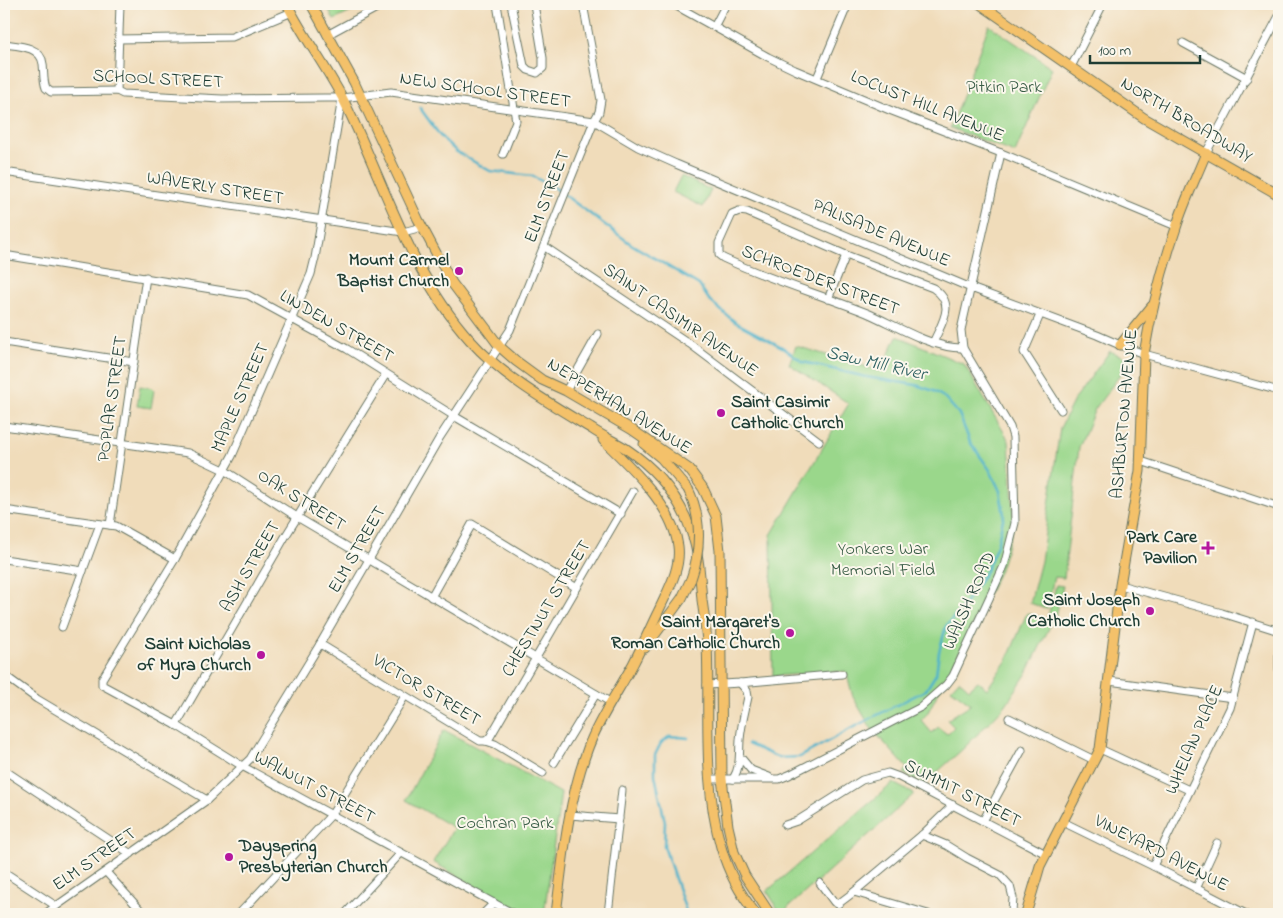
<svg xmlns="http://www.w3.org/2000/svg" width="1283" height="918" font-family="'Indie Flower',sans-serif">
	<style>
		.green { fill: #9ad78b; stroke: #5c8a60 }
		.lines { fill: none; stroke-linecap: round; stroke-linejoin: round }
		.stream { stroke: #4cb2cb; stroke-width: 2.5 }
		.minor-casing { stroke: #687563; stroke-width: 9 }
		.major-casing { stroke: #687563; stroke-width: 11 }
		.minor { stroke: #fff; stroke-width: 7 }
		.major { stroke: #f4c16a; stroke-width: 9 }
		.major-bridge-casing { stroke: #687563; stroke-width: 11; stroke-linecap: butt }
		.major-bridge { stroke: #f4c16a; stroke-width: 9 }
		.poi-dot { fill: #b5179e; stroke: #fbf7ec; stroke-width: 2 }
		.labels { text-anchor: middle; dominant-baseline: central; stroke-width: 4; stroke-linejoin: round; paint-order: stroke }
		.street-label { font-size: 18px; fill: #1f3d34; stroke: #fbf7ec }
		.park-label { font-size: 18px; fill: #385c45; stroke: #fbf7ec }
		.poi-label { font-size: 18px; font-weight: bold; fill: #1f3d34; stroke: #fbf7ec; text-anchor: end }
		.water-label { font-size: 19px; font-style: italic; fill: #2c6061; stroke: #fbf7ec }
	</style>
	<rect width="100%" height="100%" fill="#fbf7ec"/>
	<filter id="ink" filterUnits="userSpaceOnUse"><feTurbulence type="fractalNoise" baseFrequency=".02" numOctaves="2"/><feDisplacementMap in="SourceGraphic" scale="10" xChannelSelector="R" yChannelSelector="G"/><feConvolveMatrix kernelMatrix="1 2 1 2 8 2 1 2 1" color-interpolation-filters="sRGB"/></filter>
	<filter id="wash" filterUnits="userSpaceOnUse"><feTurbulence type="fractalNoise" baseFrequency=".0096" numOctaves="4" result="noise"/><feDisplacementMap in="SourceGraphic" scale="20" xChannelSelector="R" yChannelSelector="G"/><feGaussianBlur stdDeviation="1.12" result="paint"/><feColorMatrix in="noise" values="0 0 0 0 0 0 0 0 0 0 0 0 0 0 0 0 0 1.4 0 .05"/><feComposite in="paint" operator="in"/></filter>
	<g filter="url(#wash)">
		<rect width="100%" height="100%" fill="#f0dcba"/>
		<g class="green">
			<path d="M326,4H368L334,20Z"/>
			<path d="M989,25L1052,68L1015,153L950,128Z"/>
			<path d="M681,176L711,190L703,207L673,192Z"/>
			<path d="M897,336L964,364L1009,441L1014,524L999,572L962,647L927,714L921,720L932,733L938,727L947,734L954,727L947,720L971,704L951,689L959,680L969,689L978,681L987,689L1007,660L1027,613L1047,620L1056,585L1063,586L1057,612L1027,673L1005,706L964,748L924,784L903,773L907,768L871,728L853,697L846,671L773,676L771,535L848,405V403L789,364L796,346L881,371Z"/>
			<path d="M1110,351L1131,360L1095,409L1079,447L1064,578L1054,577L1047,609L1030,603L1041,561L1060,428L1074,400Z"/>
			<path d="M140,386L152,388L154,390L151,408L137,406Z"/>
			<path d="M444,730L561,793L544,914H524L433,862L454,828L406,800Z"/>
			<path d="M893,783L914,794L781,914L767,891Z"/>
		</g>
		<g class="lines">
			<g class="stream">
				<path d="M357,4L359,8"/>
				<path d="M420,108L441,137L457,152L490,171L532,176L555,188L631,244L699,285L710,301L735,322L782,347L803,362L866,377L916,385L934,391L945,398L959,414L970,442L990,470L1000,491L1004,515L997,545L986,571L963,607L946,626L939,652L936,674L926,690L852,728L800,757L779,758L748,744"/>
				<path d="M687,914L664,846L665,822L655,775V755L661,743L670,736L688,738"/>
			</g>
		</g>
	</g>
	<g filter="url(#ink)">
		<g class="lines">
			<defs>
				<g id="minor">
					<path d="M497,4L516,121L503,154"/>
					<path d="M511,4L524,66L528,70L537,73L543,68V58L534,4"/>
					<path d="M673,4L768,57L795,70L892,111L1001,153L1176,226"/>
					<path d="M714,27L726,4"/>
					<path d="M327,35L384,4"/>
					<path d="M119,39L232,37L292,12"/>
					<path d="M1183,43L1247,78"/>
					<path d="M4,44C18,46 41,46 43,64C44,72 43,81 46,88L51,92L117,91L123,94L222,99L325,98H342L391,92L594,121L638,147L676,164L971,288L1097,335L1120,345L1144,354L1279,391"/>
					<path d="M1071,67L1103,4"/>
					<path d="M817,78L848,4"/>
					<path d="M117,91L120,4"/>
					<path d="M342,98L315,258L311,274L232,456L175,559L102,679V685L176,725L242,766L514,914"/>
					<path d="M1206,153L1279,16"/>
					<path d="M4,172L403,232L422,227"/>
					<path d="M545,247L690,344L819,441"/>
					<path d="M4,255L248,295L347,349L454,416L621,514"/>
					<path d="M828,299L846,255"/>
					<path d="M1040,315L1024,352L1061,410"/>
					<path d="M4,342L134,362"/>
					<path d="M933,343C942,322 957,304 933,288L846,255L747,212L739,211L732,214L719,243V255L723,258C770,280 819,294 867,313C895,325 933,349 963,348"/>
					<path d="M566,391L598,334"/>
					<path d="M4,426L188,453L224,470L297,517L610,702"/>
					<path d="M1141,461L1279,507"/>
					<path d="M4,510L116,526L175,559"/>
					<path d="M110,525L146,277"/>
					<path d="M4,559L83,571"/>
					<path d="M1120,585L1222,613L1279,631"/>
					<path d="M431,597L472,524L577,588"/>
					<path d="M62,627L100,524"/>
					<path d="M320,644L480,741H486L495,744L543,773"/>
					<path d="M1279,654V669"/>
					<path d="M4,675L37,699L207,800"/>
					<path d="M1109,681L1233,698"/>
					<path d="M707,685L740,683L842,674"/>
					<path d="M1009,718L1094,760"/>
					<path d="M176,725L285,537L386,374"/>
					<path d="M486,741L490,737L633,491"/>
					<path d="M1100,749L1189,790"/>
					<path d="M741,758L751,770L769,777"/>
					<path d="M554,763L596,694"/>
					<path d="M4,770L131,854"/>
					<path d="M710,779H779L789,775L921,707L946,685L953,676L1004,566L1015,523L1013,437L1010,427L963,348L961,330L1001,153"/>
					<path d="M733,779C741,766 739,755 740,740C741,726 745,711 748,697L747,691L740,683"/>
					<path d="M570,815L619,819"/>
					<path d="M983,821L1022,750"/>
					<path d="M1063,822L1153,866L1246,914"/>
					<path d="M785,825L797,821L862,780L888,773L899,777L1046,854"/>
					<path d="M922,835L946,845L967,858L1000,875L1010,886L1013,898L1012,912"/>
					<path d="M1153,866L1230,708L1253,622"/>
					<path d="M4,872L56,906"/>
					<path d="M106,872L144,914"/>
					<path d="M820,883L834,902L838,904L854,892L922,835L953,805"/>
					<path d="M1196,889L1217,843"/>
					<path d="M854,892L928,914"/>
					<path d="M45,914L207,800L250,759L320,644L440,437L510,330L594,121L599,112L601,100L583,4"/>
					<path d="M239,914L332,814L405,696"/>
					<path d="M345,914L401,853"/>
					<path d="M483,914L494,903"/>
					<path d="M608,914L622,790"/>
				</g>
				<g id="major">
					<path d="M287,4C303,36 325,65 342,97C383,178 408,271 470,340C503,377 549,403 592,429C602,436 614,441 625,448C655,468 679,496 691,531C699,552 700,577 702,600C704,614 706,629 707,643C710,711 702,781 721,847C728,872 740,894 756,914"/>
					<path d="M311,4L354,82L418,219L452,283L500,347L516,361L542,380L566,391L631,429L689,469L703,488L716,516L720,551L722,779L728,826L734,852L745,876L770,914"/>
					<path d="M980,4L1144,118L1279,195"/>
					<path d="M1120,345L1152,306"/>
					<path d="M644,444L661,458L688,489"/>
					<path d="M645,648L682,598L691,579"/>
					<path d="M556,914C563,858 568,801 588,748C599,718 618,692 633,664C642,647 650,628 659,610C668,590 681,569 678,546C673,506 630,466 603,440"/>
					<path d="M1026,914L1040,866L1100,749L1120,585L1140,471L1144,354C1151,312 1162,269 1176,228C1184,202 1196,178 1206,153"/>
				</g>
			</defs>
			<use href="#minor" class="minor-casing"/>
			<use href="#major" class="major-casing"/>
			<use href="#minor" class="minor"/>
			<use href="#major" class="major"/>
			<defs>
				<path id="major-bridge" d="M688,489C702,517 701,551 691,579"/>
			</defs>
			<use href="#major-bridge" class="major-bridge-casing"/>
			<use href="#major-bridge" class="major-bridge"/>
		</g>
	</g>
	<g class="poi-dot">
		<circle cx="459" cy="271" r="5"/>
		<circle cx="721" cy="413" r="5"/>
		<path d="M1205.5 540.5h5v5h5v5h-5v5h-5v-5h-5v-5h5z"/>
		<circle cx="1150" cy="611" r="5"/>
		<circle cx="790" cy="633" r="5"/>
		<circle cx="261" cy="655" r="5"/>
		<circle cx="229" cy="857" r="5"/>
	</g>
	<g class="labels">
		<g class="street-label">
			<text transform="translate(158 80) rotate(3)">SCHOOL STREET</text>
			<text transform="translate(485 91) rotate(8)">NEW SCHOOL STREET</text>
			<text transform="translate(927 107) rotate(22)">LOCUST HILL AVENUE</text>
			<text transform="translate(1186 121) rotate(31)">NORTH BROADWAY</text>
			<text transform="translate(215 189) rotate(9)">WAVERLY STREET</text>
			<text transform="translate(548 197) rotate(-69)">ELM STREET</text>
			<text transform="translate(881 234) rotate(23)">PALISADE AVENUE</text>
			<text transform="translate(820 281) rotate(21)">SCHROEDER STREET</text>
			<text transform="translate(680 321) rotate(35)">SAINT CASIMIR AVENUE</text>
			<text transform="translate(336 327) rotate(30)">LINDEN STREET</text>
			<text transform="translate(241 398) rotate(-66)">MAPLE STREET</text>
			<text transform="translate(113 399) rotate(-82)">POPLAR STREET</text>
			<text transform="translate(619 407) rotate(32)">NEPPERHAN AVENUE</text>
			<text transform="translate(1125 414) rotate(-85)">ASHBURTON AVENUE</text>
			<text transform="translate(301 501) rotate(32)">OAK STREET</text>
			<text transform="translate(358 550) rotate(-60)">ELM STREET</text>
			<text transform="translate(251 567) rotate(-60)">ASH STREET</text>
			<text transform="translate(970 601) rotate(-66)">WALSH ROAD</text>
			<text transform="translate(547 609) rotate(-59)">CHESTNUT STREET</text>
			<text transform="translate(426 691) rotate(31)">VICTOR STREET</text>
			<text transform="translate(1195 740) rotate(-66)">WHELAN PLACE</text>
			<text transform="translate(314 788) rotate(28)">WALNUT STREET</text>
			<text transform="translate(962 794) rotate(27)">SUMMIT STREET</text>
			<text transform="translate(1161 854) rotate(27)">VINEYARD AVENUE</text>
			<text transform="translate(95 860) rotate(-35)">ELM STREET</text>
		</g>
		<g class="park-label">
			<text x="1004" y="88">Pitkin Park</text>
			<text x="883" y="550">Yonkers War<tspan x="883" dy="21">Memorial Field</tspan></text>
			<text x="505" y="824">Cochran Park</text>
		</g>
		<g class="poi-label">
			<text x="449" y="261">Mount Carmel<tspan x="449" dy="21">Baptist Church</tspan></text>
			<text x="731" y="403" text-anchor="start">Saint Casimir<tspan x="731" dy="21">Catholic Church</tspan></text>
			<text x="1197" y="538">Park Care<tspan x="1197" dy="21">Pavilion</tspan></text>
			<text x="1140" y="601">Saint Joseph<tspan x="1140" dy="21">Catholic Church</tspan></text>
			<text x="780" y="623">Saint Margaret's<tspan x="780" dy="21">Roman Catholic Church</tspan></text>
			<text x="251" y="645">Saint Nicholas<tspan x="251" dy="21">of Myra Church</tspan></text>
			<text x="239" y="847" text-anchor="start">Dayspring<tspan x="239" dy="21">Presbyterian Church</tspan></text>
		</g>
		<g class="water-label">
			<text transform="translate(876 364) rotate(13)">Saw Mill River</text>
		</g>
	</g>
	<rect width="1283" height="918" fill="none" stroke="#fbf7ec" stroke-width="20"/>
	<path d="M1090 55v8h110v-8" fill="none" stroke="#1f3d34" stroke-width="2.5"/>
	<text x="1098" y="55" font-size="15" fill="#1f3d34" stroke="#fbf7ec" stroke-width="4" paint-order="stroke">100 m</text>
</svg>
